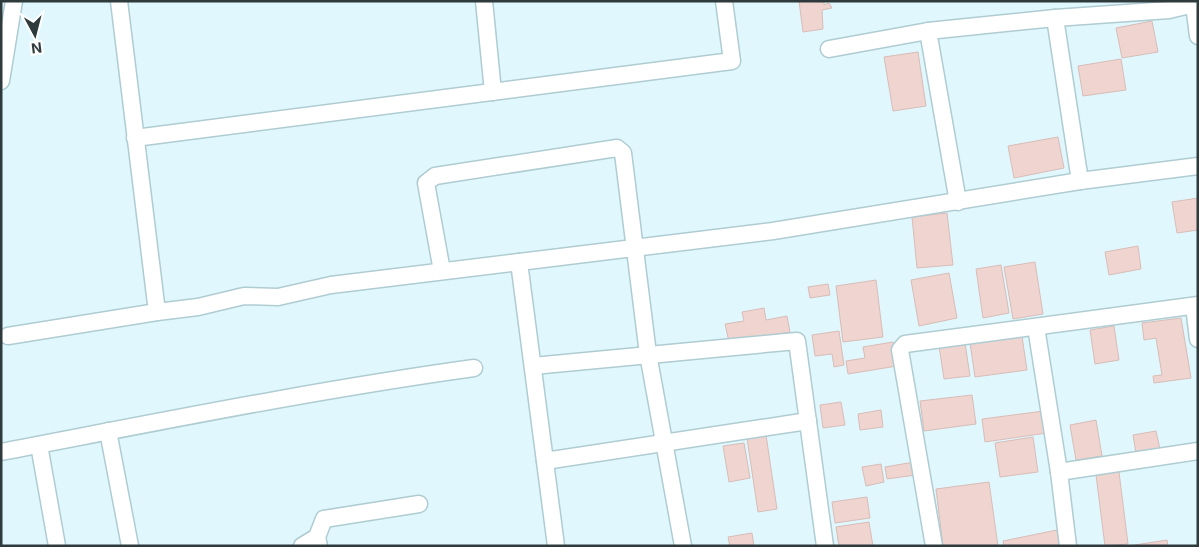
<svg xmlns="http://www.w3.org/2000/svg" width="1199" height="547" font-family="Inter,sans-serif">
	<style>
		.building { fill: #f0d4d0; stroke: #d8bcb8 }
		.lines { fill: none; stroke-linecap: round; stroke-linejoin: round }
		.street-casing { stroke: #afccd2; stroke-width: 19 }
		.street { stroke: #fff; stroke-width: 16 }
	</style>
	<rect width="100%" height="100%" fill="#e0f8fd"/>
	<g class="building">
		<path d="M799,1H824V5L829,3L832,8L822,10L823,29L803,32Z"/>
		<path d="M1152,21L1158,52L1122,58L1116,28Z"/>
		<path d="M918,52L926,106L893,111L884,57Z"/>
		<path d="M1121,59L1126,90L1083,96L1078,66Z"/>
		<path d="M1058,137L1064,168L1014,178L1008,146Z"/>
		<path d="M1198,198V230L1177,233L1172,202Z"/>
		<path d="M947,213L953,265L917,268L912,217Z"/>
		<path d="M1138,246L1141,269L1109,275L1105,252Z"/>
		<path d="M1035,262L1043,314L1013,319L1004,267Z"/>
		<path d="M1001,265L1009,313L983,318L976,269Z"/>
		<path d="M949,273L957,318L919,326L911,280Z"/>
		<path d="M876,280L883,337L843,342L836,286Z"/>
		<path d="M828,284L830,295L810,298L808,287Z"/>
		<path d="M764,308L766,320L787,316L790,332L729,342L725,324L744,321L742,312Z"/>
		<path d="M1181,318L1191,378L1154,383L1153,376L1162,375L1156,338L1144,340L1142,323Z"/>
		<path d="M1114,326L1119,360L1095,364L1090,330Z"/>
		<path d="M839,331L844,365L834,367L832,354L815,356L812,335Z"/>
		<path d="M1022,336L1027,370L975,377L970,343Z"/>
		<path d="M893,342L897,366L848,374L846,361L865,358L863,347Z"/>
		<path d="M965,343L970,376L944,379L939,346Z"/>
		<path d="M972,395L976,424L924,431L920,401Z"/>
		<path d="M841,402L845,425L823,428L820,405Z"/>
		<path d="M881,410L883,427L860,430L858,414Z"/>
		<path d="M1044,411L1047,433L985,442L982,419Z"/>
		<path d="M1096,420L1102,456L1076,460L1070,425Z"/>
		<path d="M1156,431L1160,449L1136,453L1133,435Z"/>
		<path d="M766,435L777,509L758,512L747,438Z"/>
		<path d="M1033,437L1038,472L1000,477L995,443Z"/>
		<path d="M744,443L750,478L729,482L723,446Z"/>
		<path d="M914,462L916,475L887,479L885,467Z"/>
		<path d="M881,464L884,482L866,486L862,467Z"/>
		<path d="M1119,472L1128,544L1105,546L1096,475Z"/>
		<path d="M989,482L998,546H943L936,489Z"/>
		<path d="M867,497L870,518L835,523L832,502Z"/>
		<path d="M869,522L873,546H839L836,527Z"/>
		<path d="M1057,530L1061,546H1004L1003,541Z"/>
		<path d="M752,533L754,546H730L728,537Z"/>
		<path d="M1167,540L1168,546H1128Z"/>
	</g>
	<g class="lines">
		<defs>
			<g id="street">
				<path d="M119,1L157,312"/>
				<path d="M484,1L493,92"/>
				<path d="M1194,5L1198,36"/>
				<path d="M1055,18L1080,181"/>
				<path d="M928,31L958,202"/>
				<path d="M829,49L928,31L1055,18L1169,10L1198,3"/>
				<path d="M1,81L14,1"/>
				<path d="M135,138L732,61L724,1"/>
				<path d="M519,262L556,546"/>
				<path d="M442,271L426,183L435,176L617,148L623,153L648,354L683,546"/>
				<path d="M1194,306L1198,339"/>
				<path d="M1036,327L1059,472L1068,546"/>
				<path d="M8,336L157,312L198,307L244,296L278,297L331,285L773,231L1080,181L1198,166"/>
				<path d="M533,366L797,341L825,546"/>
				<path d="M108,431L130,546"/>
				<path d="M39,445L57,546"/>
				<path d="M1,452C158,422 315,390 474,368"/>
				<path d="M545,461L808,421"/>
				<path d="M1059,472L1198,451"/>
				<path d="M302,546L317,537"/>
				<path d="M319,546L317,537L324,519L419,504"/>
				<path d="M934,546L900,350L905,344L1198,305"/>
			</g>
		</defs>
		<use href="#street" class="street-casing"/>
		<use href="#street" class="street"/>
	</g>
	<rect width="1199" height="547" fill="none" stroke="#2e3a3c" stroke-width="5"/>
	<g transform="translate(35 35) rotate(173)" stroke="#ffffff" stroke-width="4" paint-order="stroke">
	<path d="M0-4L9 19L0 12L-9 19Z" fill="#2e3a3c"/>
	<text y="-8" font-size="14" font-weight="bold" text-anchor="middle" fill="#2e3a3c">N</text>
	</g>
</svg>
